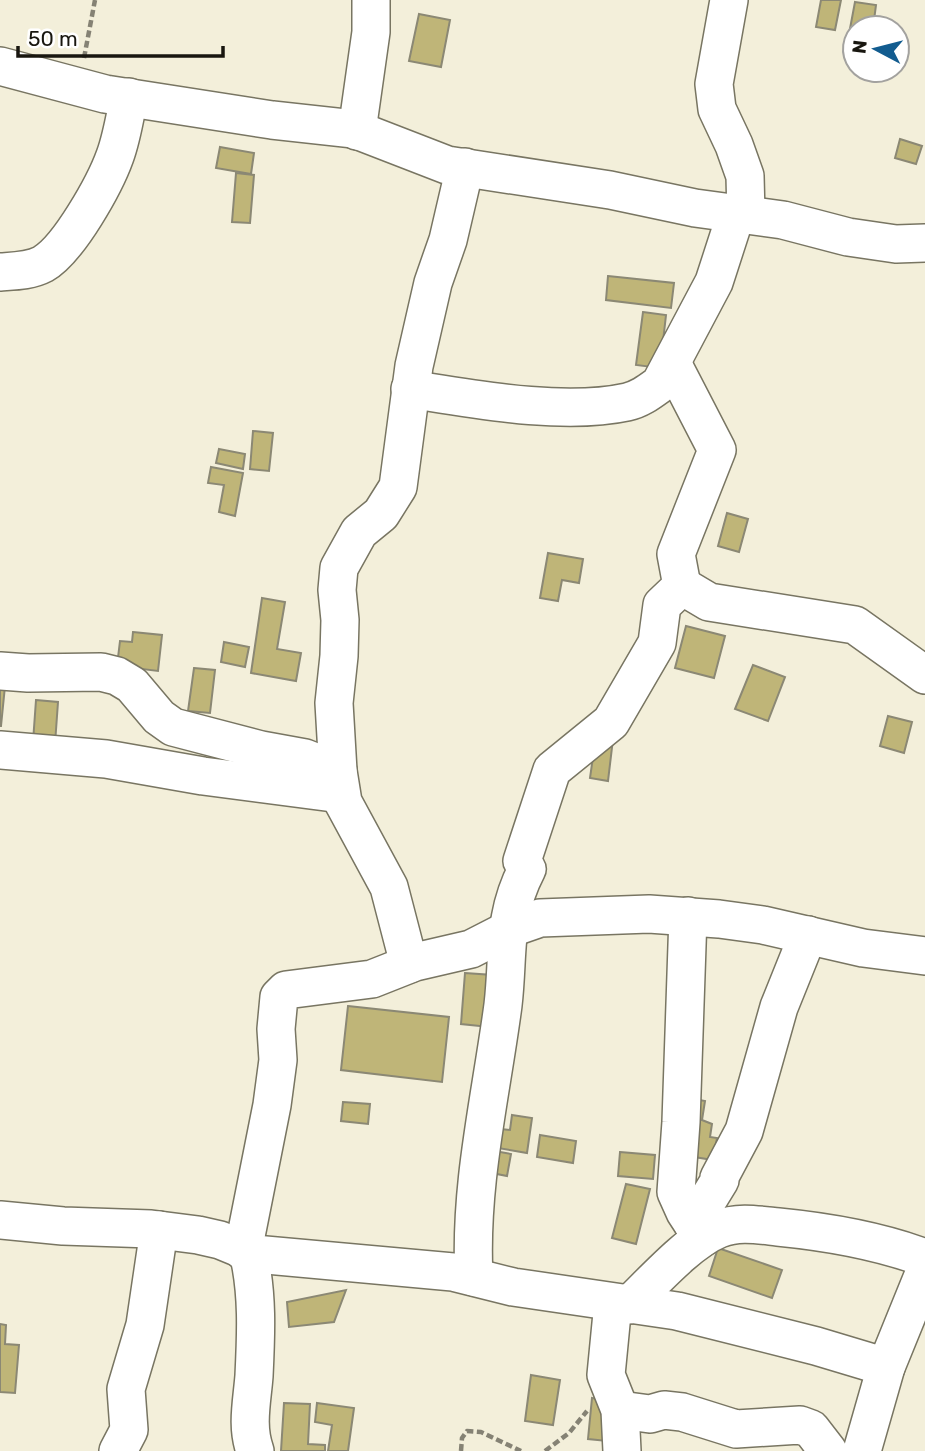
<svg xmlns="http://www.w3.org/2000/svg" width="925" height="1451" font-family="Rubik,sans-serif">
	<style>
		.building { fill: #bfb578; stroke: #8b8874; stroke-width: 2 }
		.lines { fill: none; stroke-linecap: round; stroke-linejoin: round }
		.minor-casing { stroke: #787562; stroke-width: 40 }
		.path { stroke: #858274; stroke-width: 4.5; stroke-dasharray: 7 3.5; stroke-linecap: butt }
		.minor { stroke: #fff; stroke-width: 37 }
	</style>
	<rect width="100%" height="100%" fill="#f3efda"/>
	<g class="building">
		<path d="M821,0H841L835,30L816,27Z"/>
		<path d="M855,2L876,5L873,28H855V52L846,50Z"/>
		<path d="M419,14L450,20L441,67L409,61Z"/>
		<path d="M900,139L922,146L916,164L895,158Z"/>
		<path d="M220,147L254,153L251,174L216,168Z"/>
		<path d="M236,173L254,175L250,223L232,222Z"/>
		<path d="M608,276L674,283L671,308L606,300Z"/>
		<path d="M643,312L666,315L660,368L636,365Z"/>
		<path d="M253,431L273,433L269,471L250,469Z"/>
		<path d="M219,449L245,454L243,469L216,463Z"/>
		<path d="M211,467L243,473L235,516L219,512L224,485L208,483Z"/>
		<path d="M727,513L748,519L739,552L718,546Z"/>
		<path d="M548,553L583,559L579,583L562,580L558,601L540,598Z"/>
		<path d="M262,598L285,602L277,649L301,653L296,681L251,673Z"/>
		<path d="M686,626L725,636L714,678L675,668Z"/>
		<path d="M133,632L162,635L158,671L117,666L120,641L132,642Z"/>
		<path d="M224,642L249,647L245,667L221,662Z"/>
		<path d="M753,665L785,677L768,721L735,709Z"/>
		<path d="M194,668L215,670L210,713L188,711Z"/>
		<path d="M0,685L5,686L1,726H0Z"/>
		<path d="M36,700L58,702L55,744L33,742Z"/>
		<path d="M888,716L912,722L904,753L880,746Z"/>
		<path d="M596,736L613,739L608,781L590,778Z"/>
		<path d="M465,973L493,975L489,1027L461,1024Z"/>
		<path d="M348,1006L449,1017L442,1082L341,1070Z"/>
		<path d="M679,1096L705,1101L702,1120L712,1124L710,1137L717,1138L713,1160L669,1153Z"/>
		<path d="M343,1102L370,1104L368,1124L341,1121Z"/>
		<path d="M512,1115L532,1118L527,1153L480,1145L501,1129L510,1130Z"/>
		<path d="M540,1135L576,1141L573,1163L537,1157Z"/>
		<path d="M478,1148L511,1154L507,1176L492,1173Z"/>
		<path d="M620,1152L655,1155L653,1179L618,1176Z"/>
		<path d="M626,1184L650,1189L636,1244L612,1238Z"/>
		<path d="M718,1248L782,1270L772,1298L709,1276Z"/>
		<path d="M346,1290L334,1322L289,1327L287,1302Z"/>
		<path d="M0,1324L6,1325L5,1344L19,1345L15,1393L0,1392Z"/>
		<path d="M531,1375L560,1380L553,1425L525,1421Z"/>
		<path d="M592,1398L611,1401L607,1441L588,1439Z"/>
		<path d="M284,1403L310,1404L308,1444L325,1445V1451H281Z"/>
		<path d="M317,1403L354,1408L348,1451H328L332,1425L315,1422Z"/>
	</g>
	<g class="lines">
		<defs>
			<g id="minor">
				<path d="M729,0L714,84L717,109L734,145L745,176L746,215"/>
				<path d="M0,66L105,94L272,120L354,129L447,165L610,190L695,208L783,220L848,237L896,244L925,243"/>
				<path d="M357,131L371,32V0"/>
				<path d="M0,272C14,271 30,271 43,264C69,249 105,184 115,156C122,137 125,116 129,97"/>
				<path d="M410,389C474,399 563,416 627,402C640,399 649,392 660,384L714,282L736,214"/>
				<path d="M682,586L709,602L855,625L925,675"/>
				<path d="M0,671L28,673L101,672L117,676L132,685L159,717L173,727L261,750L305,758L338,771"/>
				<path d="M0,750L106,759L203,776L341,794"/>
				<path d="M688,916L681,1122L676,1192L685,1212L702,1238"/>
				<path d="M409,964L389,887L343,802L338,771L334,703L339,656L340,620L337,590L339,568L359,532L381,514L398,487L414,366L433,283L448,240L465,167"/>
				<path d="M0,1220L63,1226L151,1229L198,1235L220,1240L254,1254L453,1272L513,1287L677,1311L816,1346L886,1367"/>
				<path d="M693,1224L720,1180L719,1178L744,1131L779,1007L808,935"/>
				<path d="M243,1251L272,1105L278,1060L276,1029L279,997L286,990L372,979L415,962L471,949L514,927L540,918L649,914L719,919L763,925L863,948L925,956"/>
				<path d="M248,1252C258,1292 256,1335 254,1376C252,1402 246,1426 255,1451"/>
				<path d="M474,1277C469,1185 491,1096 503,1005C509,954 502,917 527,869L522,861L552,770L611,722L657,643L662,605L682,586L676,554L717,450L672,363"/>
				<path d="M613,1303L606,1375L620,1410L622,1451"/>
				<path d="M629,1305C653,1282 689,1241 719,1229C738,1221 759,1225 778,1227C829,1232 877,1240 925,1258"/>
				<path d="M620,1410L650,1414L664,1410L682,1412L736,1429L800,1425L811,1429L828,1451"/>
				<path d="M118,1451L129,1430L126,1389L145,1325L159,1230"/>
				<path d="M862,1451L886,1367L925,1271"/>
			</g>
		</defs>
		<use href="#minor" class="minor-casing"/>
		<g class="path">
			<path d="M84,58L95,0"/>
			<path d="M461,1451L462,1438L467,1431L481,1432L521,1451"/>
			<path d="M545,1451L569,1433L587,1411"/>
		</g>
		<use href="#minor" class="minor"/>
	</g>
	<g transform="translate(876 49) rotate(277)"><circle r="33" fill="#ffffff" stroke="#a3a29f" stroke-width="2"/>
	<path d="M0-5L12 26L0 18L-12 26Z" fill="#125c8f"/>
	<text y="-10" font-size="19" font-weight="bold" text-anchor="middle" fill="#18160f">N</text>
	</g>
	<path d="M18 46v10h205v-10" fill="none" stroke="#18160f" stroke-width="3.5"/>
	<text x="28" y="46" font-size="21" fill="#18160f" stroke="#ffffff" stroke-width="5" paint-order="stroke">50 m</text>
</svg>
